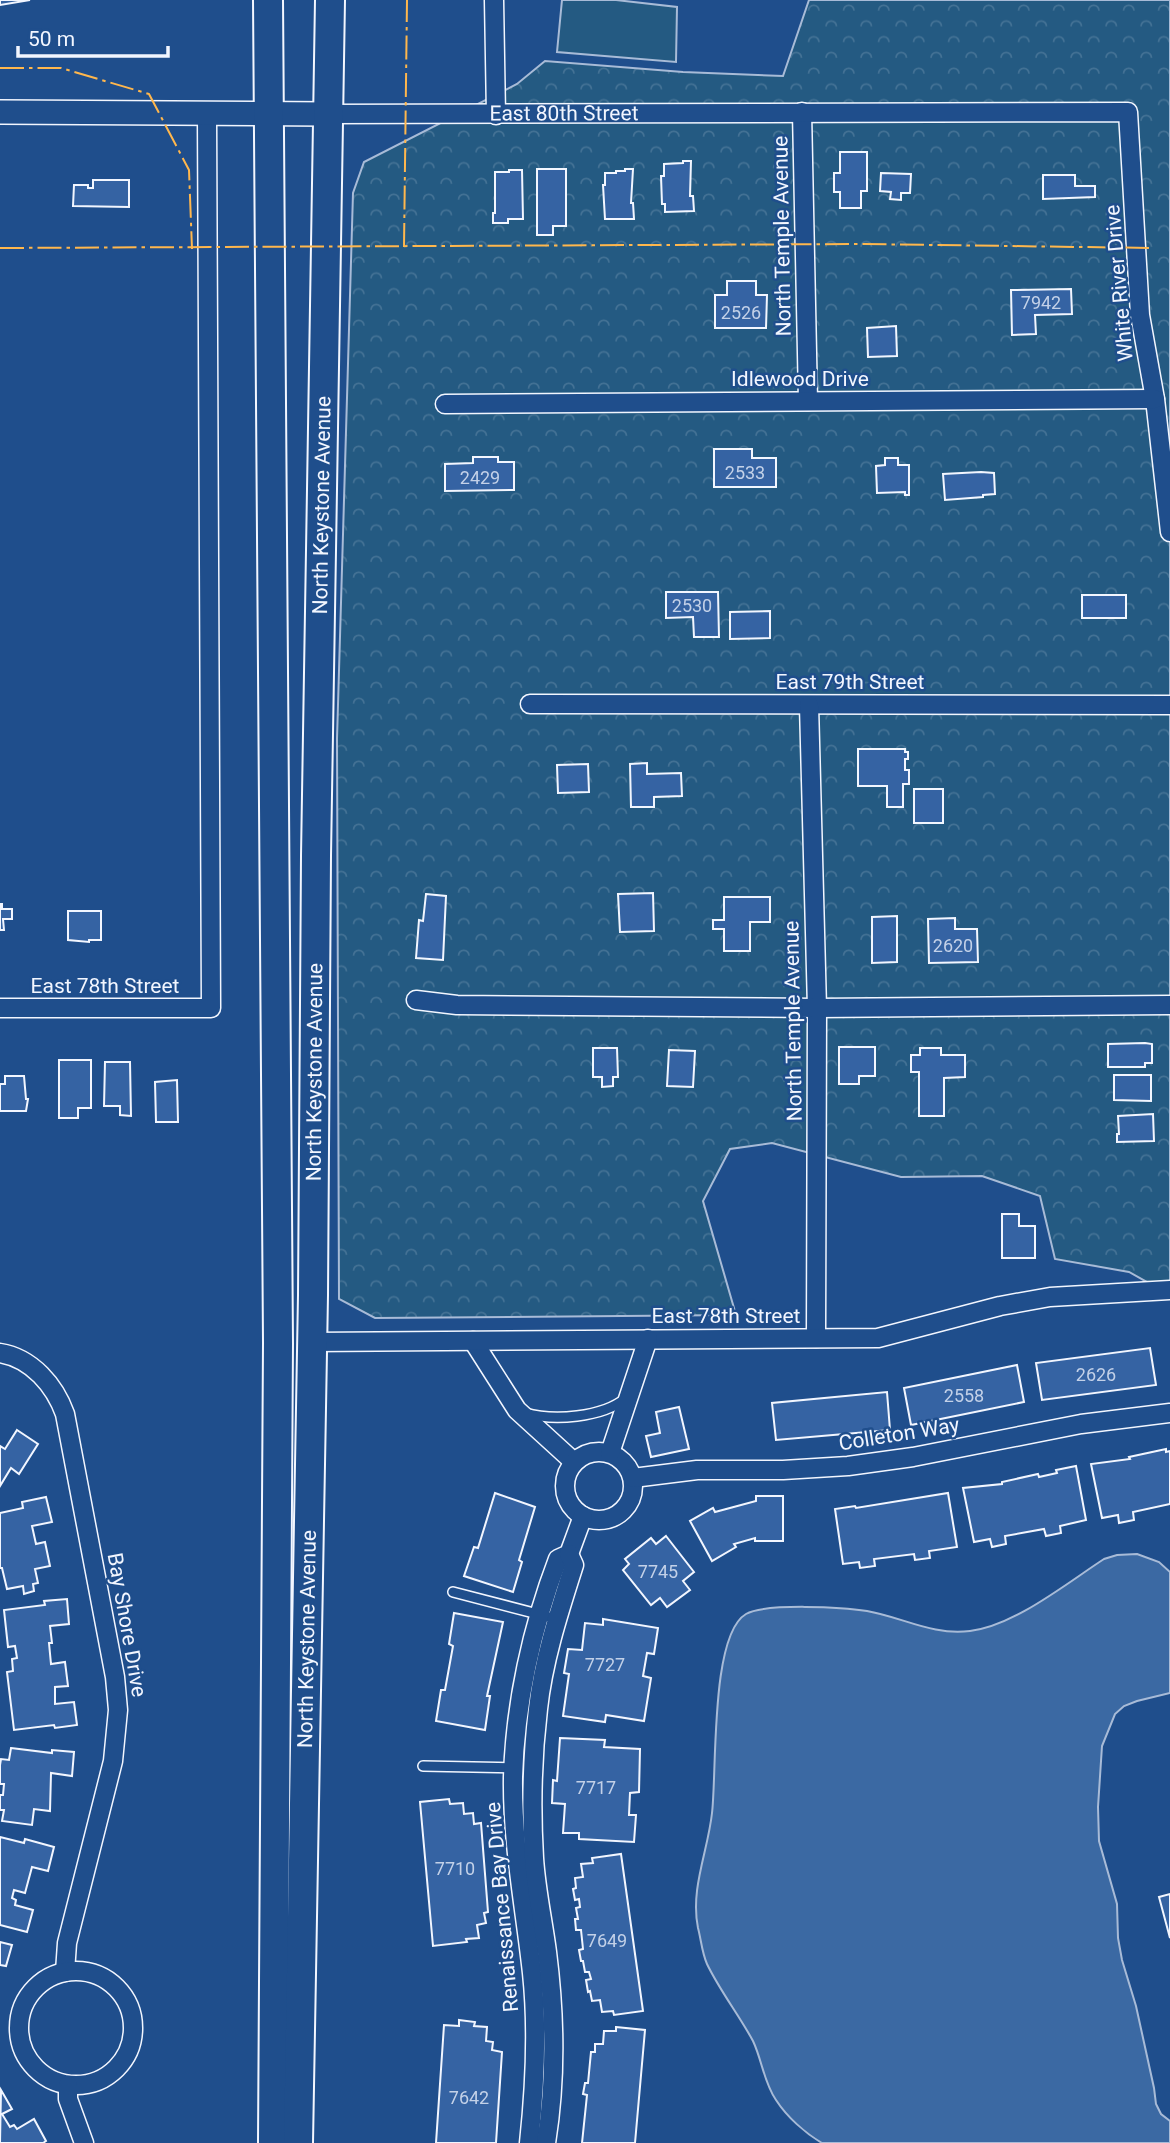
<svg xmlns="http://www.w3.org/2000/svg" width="1170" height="2143" font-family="Roboto,sans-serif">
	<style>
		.forest { fill: url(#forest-crowns); stroke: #a8bbd7; stroke-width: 2 }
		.garden { fill: #245a82; stroke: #a8bbd7; stroke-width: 2 }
		.water { fill: #3b69a3; stroke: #a8bbd7; stroke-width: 2 }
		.building { fill: #3563a3; stroke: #f2f6ff; stroke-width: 2 }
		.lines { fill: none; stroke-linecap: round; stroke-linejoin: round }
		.service-casing { stroke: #f2f6ff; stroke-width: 12 }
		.minor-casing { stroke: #f2f6ff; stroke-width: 21 }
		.tertiary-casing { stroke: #f2f6ff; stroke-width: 26 }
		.primary-casing { stroke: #f2f6ff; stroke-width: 32 }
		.service { stroke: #1f4e8c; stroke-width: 9 }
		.minor { stroke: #1f4e8c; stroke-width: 18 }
		.tertiary { stroke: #1f4e8c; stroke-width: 23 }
		.primary { stroke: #1f4e8c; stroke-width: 28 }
		.power { stroke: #ffb74d; stroke-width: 2; stroke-dasharray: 24 5 3.5 5; stroke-linecap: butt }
		.labels { text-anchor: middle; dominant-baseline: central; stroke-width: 5; stroke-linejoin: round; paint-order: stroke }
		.number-label { font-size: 18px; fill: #c3d1e8 }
		.street-label { font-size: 21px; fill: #f2f6ff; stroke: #1f4e8c }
	</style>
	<defs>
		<pattern id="forest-crowns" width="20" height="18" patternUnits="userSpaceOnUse" patternTransform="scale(1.75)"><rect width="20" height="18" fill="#245a82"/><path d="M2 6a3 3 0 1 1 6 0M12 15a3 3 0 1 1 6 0" fill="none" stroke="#447295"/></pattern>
	</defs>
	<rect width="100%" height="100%" fill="#1f4e8c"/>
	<path class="forest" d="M809,0H1170V1295L1129,1272L1055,1259L1040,1196L982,1176L901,1177L772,1143L730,1149L703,1201L736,1315L375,1318L339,1299L337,739L353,193L364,162L517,84L545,61L683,72L783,76Z"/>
	<path class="garden" d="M562,0H616L677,7L676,62L557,52Z"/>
	<path class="water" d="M1137,1554L1159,1562L1170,1572V1693L1137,1701L1124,1706L1115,1714L1102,1746L1098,1807L1099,1841L1117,1904L1118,1938L1122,1960L1136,2006L1154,2088L1156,2104L1161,2114L1170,2121V2143H822C805,2133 787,2117 776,2100C764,2083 762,2060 753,2041C739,2015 720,1991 707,1964C702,1953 701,1939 698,1928C690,1889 708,1851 712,1813C717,1773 710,1635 746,1614C765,1603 844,1607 867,1611C902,1617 933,1636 970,1631C1014,1626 1067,1583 1104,1559L1117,1555Z"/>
	<g class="building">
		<path d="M0,0H30L0,5Z"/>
		<path d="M840,152H867V191H861V208H840V192H834V173H840Z"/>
		<path d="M683,161H691L690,196H693L694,211L665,212V204H662L661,176H664V164L683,163Z"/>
		<path d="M537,169H566V226H553V235H537Z"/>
		<path d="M625,169H633L631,203H633L634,219H605L603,185H605V173H616V171H625Z"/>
		<path d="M509,170H522L523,219H508V223H493V213H495V172H509Z"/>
		<path d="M881,173L911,174L910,193H901V200L890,199L891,192L880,191Z"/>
		<path d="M1043,175H1075V186H1095V197L1043,199Z"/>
		<path d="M93,180H129V207L73,206L74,185H88V188H93Z"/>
		<path d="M727,281H756V295H767L766,328H715V295H727Z"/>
		<path d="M1071,289L1072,314L1035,315L1036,334L1012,335L1011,290Z"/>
		<path d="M896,326L897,356L868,357L867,328Z"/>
		<path d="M714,449H752V458H776V487H714Z"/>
		<path d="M473,457H498V462H514V490L445,491V464L473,463Z"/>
		<path d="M885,458H898V465H909V495H905V492L877,493L876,466L885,465Z"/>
		<path d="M981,472L994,473L995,494L983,495V497L945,500L943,474Z"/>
		<path d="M666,592H718L719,637H694L693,617L666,618Z"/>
		<rect x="1082" y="595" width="44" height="23"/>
		<path d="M770,611V638L730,639V612Z"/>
		<path d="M858,749H905V752H908V759H905V770H909V784H903V807H887V786H858Z"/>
		<path d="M647,763V774L681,773L682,796L654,797V807H631L630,764Z"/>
		<path d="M588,764L589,792L558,793L557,765Z"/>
		<rect x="914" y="789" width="29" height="34"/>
		<path d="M653,893L654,931L620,932L618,894Z"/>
		<path d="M426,894L446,896L443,960L416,958L419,920L423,921Z"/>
		<path d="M724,897H770V922H750V951H724V929H713V920H724Z"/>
		<path d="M0,904H2V909H12V919H3L4,930H0Z"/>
		<path d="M68,911H101V940H89V942L68,940Z"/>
		<path d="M897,916V962L872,963V917Z"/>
		<path d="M955,918V929H977L978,962L929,963L928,919Z"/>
		<path d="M1145,1043L1152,1044V1063H1145V1067H1108V1044Z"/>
		<path d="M839,1047H875V1076H859V1084H839Z"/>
		<path d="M593,1048H617L618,1077H613V1086L602,1087V1077H593Z"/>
		<path d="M920,1048H941V1055H965V1077L944,1078V1116H919V1072H911V1055H920Z"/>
		<path d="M669,1050L695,1051L693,1087L667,1086Z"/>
		<path d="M59,1060H91V1108H78V1118H59Z"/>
		<path d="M105,1062H130L131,1116L120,1115V1106H104Z"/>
		<path d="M1114,1075H1151V1101L1114,1100Z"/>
		<path d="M5,1076H24L26,1099H28L26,1111H0V1084H5Z"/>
		<path d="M177,1080L178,1122H156L155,1082Z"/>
		<path d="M1153,1114L1154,1141L1117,1142V1134H1119L1118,1116Z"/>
		<path d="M1002,1214H1019V1226H1035V1258H1002Z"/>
		<path d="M1150,1348L1156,1385L1042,1400L1036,1363Z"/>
		<path d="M1017,1365L1024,1402L911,1425L904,1388Z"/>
		<path d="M887,1392L890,1430L776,1440L772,1403Z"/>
		<path d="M679,1407L689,1449L651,1457L646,1436L660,1433L656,1412Z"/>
		<path d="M17,1430L38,1444L19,1474L11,1468L0,1486V1446L5,1449Z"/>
		<path d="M1166,1449V1452L1170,1451V1504L1133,1512L1134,1520L1119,1523L1118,1515L1102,1518L1091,1464L1130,1459L1129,1457Z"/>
		<path d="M1076,1466L1086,1520L1060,1526L1061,1533L1046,1536L1044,1529L1005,1536L1006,1544L992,1547L990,1539L974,1542L963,1488L1002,1484V1482L1038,1474L1039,1477L1057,1473L1056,1470Z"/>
		<path d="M495,1493L535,1507L519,1560L522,1562L513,1592L464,1576L474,1547L478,1548Z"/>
		<path d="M948,1493L957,1547L929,1551L930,1558L915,1560L914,1554L874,1559L875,1566L860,1568L859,1562L843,1564L835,1509L855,1506L856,1508Z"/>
		<path d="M756,1496H783V1541H755V1538L734,1544L736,1547L712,1561L690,1521L713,1508L715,1512L756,1501Z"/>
		<path d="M46,1497L52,1522L32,1526L36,1544L45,1542L50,1566L35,1569L38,1583L33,1584L34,1591L24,1594L23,1586L7,1589L2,1568H0V1513L23,1508L22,1502Z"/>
		<path d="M666,1536L694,1572L683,1581L690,1590L667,1607L660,1598L651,1605L623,1570L629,1564L625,1559L651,1538L656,1544Z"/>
		<path d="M67,1599L69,1624L50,1626L52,1643H49L51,1664L65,1662L68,1686L55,1687V1704L74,1702L77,1725L55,1728L54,1725L14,1730L7,1672L13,1671L12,1659L17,1658L15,1646L8,1647L4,1610L45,1605L44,1601Z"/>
		<path d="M454,1613L503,1622L487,1696H490L485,1730L436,1721L441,1690H445L453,1646L449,1644Z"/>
		<path d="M603,1619L658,1628L654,1654L647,1653L643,1676L651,1678L644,1721L606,1715L605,1722L563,1716L569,1674L564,1673L568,1649L582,1650L585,1623L603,1625Z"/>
		<path d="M560,1738L605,1740L604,1747L640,1749L639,1792L630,1793L629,1815H636L634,1842L579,1839V1833H563L565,1804L552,1803L553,1780L557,1781Z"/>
		<path d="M11,1748L52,1753V1750L74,1752L72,1776L51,1773L50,1811L34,1809L32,1825L2,1821L4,1810H0V1795H3L4,1784H0V1765L1,1759L9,1760Z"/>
		<path d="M449,1799L450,1804L463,1803L464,1814L473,1813L474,1824L481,1823L488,1912L484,1913L486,1923L477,1925L479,1938L466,1939L467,1942L433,1946L420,1802Z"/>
		<path d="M0,1837L24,1843L25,1839L54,1847L48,1871L32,1867L25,1893L14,1890L12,1898L16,1900L15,1905L33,1910L27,1932L0,1925Z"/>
		<path d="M621,1854L643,2011L614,2015L613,2011L602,2012L600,2000L592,2001L590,1991L588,1992L586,1980L591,1979L589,1972H585L583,1961H581L579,1950L583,1949L581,1930H576L575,1919H578L576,1908L580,1907L579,1899L575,1900L573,1889L576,1888L575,1878L583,1877L581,1864L593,1863L592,1858Z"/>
		<path d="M1170,1894V1938L1159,1897Z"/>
		<path d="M0,1942L12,1945L6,1966L0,1965Z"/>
		<path d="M459,2020L475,2022L474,2026L487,2027L486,2041L493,2042L492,2050L502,2052L496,2143H436L444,2025L459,2026Z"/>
		<path d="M616,2027L645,2030L635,2143H582L587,2095L583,2094L585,2083H588L591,2052H595V2044H603L604,2031H616Z"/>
		<path d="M1,2090L12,2109L2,2114L10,2127L14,2125L17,2129L34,2119L46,2141L43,2143H0Z"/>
	</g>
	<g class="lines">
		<defs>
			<g id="service">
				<path d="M525,1413C553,1421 602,1418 626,1398"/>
				<path d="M453,1592L557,1619"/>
				<path d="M423,1766L517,1768"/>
			</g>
			<g id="minor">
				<path d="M494,0L496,115"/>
				<path d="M802,112L808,401"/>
				<path id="s1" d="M328,114L1128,112L1140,315L1155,399L1170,532"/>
				<path d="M445,404L1155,399"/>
				<path d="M530,704L1170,705"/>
				<path d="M809,705L817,1008L816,1338"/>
				<path d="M416,1000L457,1005L817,1008L1170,1005"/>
				<path d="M0,1008H211L207,115"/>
				<path d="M473,1341L517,1410L574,1462"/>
				<path d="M312,1342L878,1338L1000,1306L1050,1297L1170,1290"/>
				<path d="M0,1353C32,1358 55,1386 65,1414L115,1677L118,1710L113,1761L67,1943L65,1972"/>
				<circle cx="599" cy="1486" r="34"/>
				<path d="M610,1453L648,1339"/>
				<path d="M633,1478L697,1470H783L848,1466L913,1457L1081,1424L1170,1413"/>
				<circle cx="76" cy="2028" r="57"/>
				<path d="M68,2085V2099L84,2143"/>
				<path d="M529,2143C535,2087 538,2029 532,1973C525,1908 512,1844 513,1777C515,1704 532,1627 558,1559L569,1554L583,1516"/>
				<path d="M546,2143C556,2081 555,2015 547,1952C543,1921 536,1890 534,1858C531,1808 532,1759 538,1709C543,1661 559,1612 574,1565L569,1554"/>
			</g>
			<path id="tertiary" d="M0,112L328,114"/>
			<g id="primary">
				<path d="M268,0L278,1343L273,2143"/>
				<path id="s2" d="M298,2143L313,1295L316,856L330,0"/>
			</g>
		</defs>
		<use href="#service" class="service-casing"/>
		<use href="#minor" class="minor-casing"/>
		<use href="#tertiary" class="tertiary-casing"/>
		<use href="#primary" class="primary-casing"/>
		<use href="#service" class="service"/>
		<use href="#minor" class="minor"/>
		<use href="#tertiary" class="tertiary"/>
		<use href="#primary" class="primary"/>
		<g class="power">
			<path d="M0,68H61L149,94L189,170L192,249"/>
			<path d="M404,247L407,0"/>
			<path d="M0,248L864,244L1152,248"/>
		</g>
	</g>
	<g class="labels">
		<g class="number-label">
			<text x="1041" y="302">7942</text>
			<text x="741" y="312">2526</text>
			<text x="745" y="472">2533</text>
			<text x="480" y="477">2429</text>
			<text x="692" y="605">2530</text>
			<text x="953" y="945">2620</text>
			<text x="1096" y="1374">2626</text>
			<text x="964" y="1395">2558</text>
			<text x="658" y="1571">7745</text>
			<text x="605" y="1664">7727</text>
			<text x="596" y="1787">7717</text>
			<text x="455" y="1868">7710</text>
			<text x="607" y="1940">7649</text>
			<text x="469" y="2097">7642</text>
		</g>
		<g class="street-label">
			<text stroke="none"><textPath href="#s1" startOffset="236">East 80th Street</textPath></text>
			<text transform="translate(782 236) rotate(-91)">North Temple Avenue</text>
			<text transform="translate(1119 283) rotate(-95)">White River Drive</text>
			<text x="800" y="379">Idlewood Drive</text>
			<text stroke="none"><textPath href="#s2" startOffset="1638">North Keystone Avenue</textPath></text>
			<text x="850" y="682">East 79th Street</text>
			<text x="105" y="986">East 78th Street</text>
			<text transform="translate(793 1021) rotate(-91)">North Temple Avenue</text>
			<text stroke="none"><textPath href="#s2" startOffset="1071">North Keystone Avenue</textPath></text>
			<text x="726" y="1316">East 78th Street</text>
			<text transform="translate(899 1434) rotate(-9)">Colleton Way</text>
			<text transform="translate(127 1625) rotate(80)">Bay Shore Drive</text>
			<text stroke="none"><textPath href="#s2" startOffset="504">North Keystone Avenue</textPath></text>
			<text transform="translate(502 1907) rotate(-95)">Renaissance Bay Drive</text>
		</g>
	</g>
	<path d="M18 46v10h150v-10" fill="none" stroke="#f2f6ff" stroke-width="3.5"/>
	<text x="28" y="46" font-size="21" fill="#f2f6ff" stroke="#1f4e8c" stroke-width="5" paint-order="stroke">50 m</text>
</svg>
